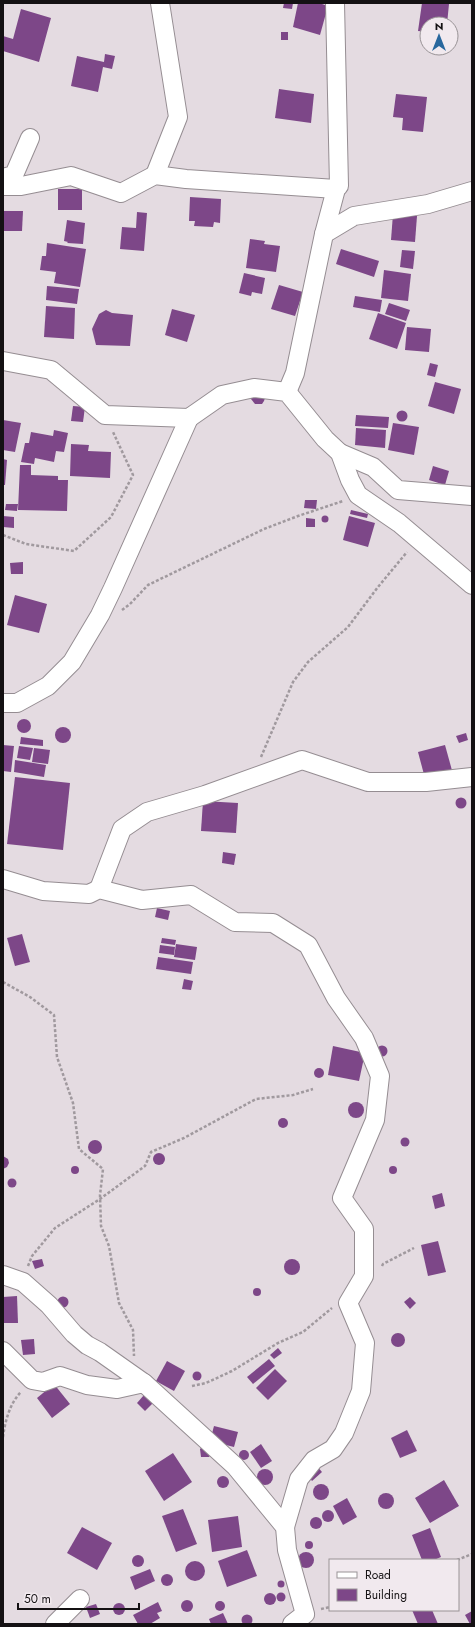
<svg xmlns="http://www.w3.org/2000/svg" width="475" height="1627" font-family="Jost,sans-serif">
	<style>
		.building { fill: #7d4788 }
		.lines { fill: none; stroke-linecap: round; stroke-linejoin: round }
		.street-casing { stroke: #958d92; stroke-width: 20 }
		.path { stroke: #a0999e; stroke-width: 2.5; stroke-dasharray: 3 2; stroke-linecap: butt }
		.street { stroke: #fff; stroke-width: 18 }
	</style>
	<rect width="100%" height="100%" fill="#e4dbe1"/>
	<g class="building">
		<path d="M284,3H293L292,9L283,8Z"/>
		<path d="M298,3H319L328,6L320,35L293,27Z"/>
		<path d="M422,3L449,4L447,24H427V32L418,31Z"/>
		<path d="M21,9L51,18L39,62L3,51V36L13,39Z"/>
		<rect x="281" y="32" width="7" height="8"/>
		<path d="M105,54L115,56L112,69L103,67L98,92L71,86L77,56L104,62Z"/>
		<path d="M279,89L314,94L311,123L275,118Z"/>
		<path d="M396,94L427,97L423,132L402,130L403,118L393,117Z"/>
		<rect x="58" y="189" width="24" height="21"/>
		<path d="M190,197L221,199L220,223L214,222L213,227L194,226L195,221H189Z"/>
		<path d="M3,211H23L22,231H3Z"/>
		<path d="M137,212L147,213L144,251L120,249L122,227L136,228Z"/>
		<path d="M393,214L417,216L415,242L391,240Z"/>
		<path d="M67,220L85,223L83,244L67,243L68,242L64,241Z"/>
		<path d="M250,239L265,241L264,244L280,246L276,272L246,268Z"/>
		<path d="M47,243L86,249L80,287L54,283L56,272L40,270L42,256H46Z"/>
		<path d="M341,249L379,261L374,277L336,264Z"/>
		<path d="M402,250L415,251L413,269L400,267Z"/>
		<path d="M384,270L411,274L408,301L381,298Z"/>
		<path d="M244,273L265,278L262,294L252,292L251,296L239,293Z"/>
		<path d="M279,285L303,292L295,316L271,309Z"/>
		<path d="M47,286L79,289L77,304L46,300Z"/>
		<path d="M355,296L382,300L380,312L353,307Z"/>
		<path d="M389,303L410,310L406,321L385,314Z"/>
		<path d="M46,306L75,308L74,339L44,337Z"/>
		<path d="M172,309L195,315L187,342L165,335Z"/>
		<path d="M106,310L112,313L133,315L130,346L96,345L92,329L99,314Z"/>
		<path d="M378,313L406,323L397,349L369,339Z"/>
		<path d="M407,327L431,329L429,352L405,350Z"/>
		<path d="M430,363L438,365L435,377L427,375Z"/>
		<path d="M435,382L461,389L454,414L428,406Z"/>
		<path d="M252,395L265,398L264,401L262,404H255L251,399Z"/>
		<path d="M73,406L85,407L83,422L71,421Z"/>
		<circle cx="402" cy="416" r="5.5"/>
		<path d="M356,415L389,417L388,428L355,426Z"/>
		<path d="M3,420L21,423L15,452L3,450Z"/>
		<path d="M393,423L419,427L414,455L388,450Z"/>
		<path d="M356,428L386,430L385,448L355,445Z"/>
		<path d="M54,430L68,433L64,452L56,451L54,462L35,458L34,464L21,462L25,443H29L31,432L53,436Z"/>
		<path d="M71,444L89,445L88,451L111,452L110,478L70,476Z"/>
		<path d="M3,459L7,460L5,485H3Z"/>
		<path d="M20,465H31V475L58,476V480H68L67,511L18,510Z"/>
		<path d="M433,466L449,471L445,485L429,480Z"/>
		<path d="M305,500H317L316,509L304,508Z"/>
		<path d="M6,504H18L17,511L5,510Z"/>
		<path d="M351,510L368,514L367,518L350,514Z"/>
		<circle cx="325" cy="519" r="3.5"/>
		<path d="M3,516L14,517V528L3,527Z"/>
		<path d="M349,516L375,523L368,547L343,540Z"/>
		<path d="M306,518L315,519V527H306Z"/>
		<path d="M23,562V574H11L10,563Z"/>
		<path d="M15,595L47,604L39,633L7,625Z"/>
		<circle cx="24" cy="726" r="7"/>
		<circle cx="63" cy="735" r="8"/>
		<path d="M466,733L468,740L459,743L456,736Z"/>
		<path d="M21,737L43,740V746L20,744Z"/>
		<path d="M3,745L14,746L11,772L3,771Z"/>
		<path d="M445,745L453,774L426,782L418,752Z"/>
		<path d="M19,746L33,748L30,760L17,758Z"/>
		<path d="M34,748L50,750L48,764L32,762Z"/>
		<path d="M15,760L46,765L44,777L14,772Z"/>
		<path d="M15,777L70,783L63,850L7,844Z"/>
		<circle cx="461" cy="803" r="5.5"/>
		<path d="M203,801L238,803L236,833L201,831Z"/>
		<path d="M223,852L236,854L234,865L222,863Z"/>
		<path d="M157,908L170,911L168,920L155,917Z"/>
		<path d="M22,934L30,962L15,966L7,938Z"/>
		<path d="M162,938L176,940L175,945L161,943Z"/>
		<path d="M176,944L197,947L195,960L174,957Z"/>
		<path d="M160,945L175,947L174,955L159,953Z"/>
		<path d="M158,957L193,962L191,974L156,969Z"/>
		<path d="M184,979L193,981L191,990L182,989Z"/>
		<circle cx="382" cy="1051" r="5.5"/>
		<path d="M333,1046L365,1053L359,1081L328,1075Z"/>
		<circle cx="319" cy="1073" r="5"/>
		<circle cx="356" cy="1110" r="8"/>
		<circle cx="283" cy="1123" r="5"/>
		<circle cx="405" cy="1142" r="4.5"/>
		<circle cx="95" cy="1147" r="7"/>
		<circle cx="159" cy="1159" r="6"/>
		<path d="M3,1156L8,1159L9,1163L7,1167L3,1169Z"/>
		<circle cx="393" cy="1170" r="4"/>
		<circle cx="75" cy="1170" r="4"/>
		<circle cx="12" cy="1183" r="4.5"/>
		<path d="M442,1193L445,1206L435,1209L432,1196Z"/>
		<path d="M438,1241L446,1272L428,1276L421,1245Z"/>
		<circle cx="292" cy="1267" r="8"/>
		<path d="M42,1259L44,1266L35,1269L32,1261Z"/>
		<circle cx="257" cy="1292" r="4"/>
		<path d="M17,1296L18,1323H3V1297Z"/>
		<circle cx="63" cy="1302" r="5.5"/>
		<path d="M410,1297L416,1303L410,1309L404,1302Z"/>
		<circle cx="398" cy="1340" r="7"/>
		<path d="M34,1339L35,1354L23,1355L21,1340Z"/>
		<path d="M278,1348L282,1353L274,1359L270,1355Z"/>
		<path d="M269,1359L275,1366L253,1384L247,1377Z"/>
		<path d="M167,1361L185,1371L174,1391L156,1381Z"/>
		<path d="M275,1369L287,1381L268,1400L256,1388Z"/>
		<circle cx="197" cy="1376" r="4.5"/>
		<path d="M54,1384L70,1404L52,1418L37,1398Z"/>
		<path d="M144,1395L153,1403L145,1411L137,1403Z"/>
		<path d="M214,1426L238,1432L234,1447L210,1441Z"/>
		<path d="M407,1430L417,1451L400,1458L391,1438Z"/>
		<path d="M261,1444L272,1461L261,1468L250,1452Z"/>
		<path d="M202,1447L211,1454L209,1457H201L200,1449Z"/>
		<circle cx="244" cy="1455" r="5"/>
		<path d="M173,1453L192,1482L164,1501L145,1471Z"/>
		<path d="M316,1465L322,1472L312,1481L306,1473Z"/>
		<circle cx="265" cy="1477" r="8"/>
		<circle cx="223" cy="1482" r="6"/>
		<path d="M444,1480L459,1506L430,1523L415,1498Z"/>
		<circle cx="321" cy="1492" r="8"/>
		<circle cx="386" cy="1501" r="8"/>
		<path d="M347,1498L357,1517L343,1525L333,1506Z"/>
		<path d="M183,1509L197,1544L176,1552L162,1516Z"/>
		<circle cx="328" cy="1516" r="6"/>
		<path d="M238,1516L242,1547L212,1552L208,1520Z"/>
		<circle cx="316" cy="1523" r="6"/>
		<path d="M82,1527L112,1543L97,1570L67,1553Z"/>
		<path d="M430,1528L441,1557L434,1560H422L412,1535Z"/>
		<circle cx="309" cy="1545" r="4"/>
		<path d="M247,1550L257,1576L227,1587L218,1561Z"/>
		<circle cx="306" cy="1560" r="8"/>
		<circle cx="138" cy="1561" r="6"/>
		<circle cx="195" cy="1571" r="10"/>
		<path d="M150,1569L155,1581L135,1590L130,1577Z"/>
		<circle cx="167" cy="1580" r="6"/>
		<circle cx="281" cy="1584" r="3.5"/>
		<circle cx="281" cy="1597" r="4.5"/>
		<circle cx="270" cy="1599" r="6"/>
		<circle cx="187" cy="1606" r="6"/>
		<circle cx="220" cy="1606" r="5"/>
		<path d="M158,1602L162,1611L157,1613L160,1618L150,1624H138L133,1615Z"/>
		<circle cx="119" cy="1609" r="6"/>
		<path d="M96,1604L100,1614L90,1618L86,1607Z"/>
		<path d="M412,1610H432L438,1624H418Z"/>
		<path d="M472,1611V1624H470L465,1615Z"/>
		<path d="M223,1613L228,1624H211L209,1619Z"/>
		<circle cx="247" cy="1620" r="5.5"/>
	</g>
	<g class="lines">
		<defs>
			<g id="street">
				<path d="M155,175L178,117L160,3"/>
				<path d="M3,178L14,175L30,138"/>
				<path d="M3,186H21L71,176L121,193L155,175L186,179L336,189"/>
				<path d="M324,234L336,189L339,186L335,3"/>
				<path d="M3,361L51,370L105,415L189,418L222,395L254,388L287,392L325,439L340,453L350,480L358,495L399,523L472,585"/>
				<path d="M287,392L295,373L324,234L354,216L428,204L472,191"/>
				<path d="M340,453L373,467L398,490L472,496"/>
				<path d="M3,703H17L48,686L72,662L100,615L113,588L189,418"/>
				<path d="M3,879L43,891L89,894L99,889L142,900L191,895L235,922L273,923L308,945L336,998L364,1038L380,1076L375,1120L342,1198L364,1229V1276L348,1303L365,1343L361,1391L344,1433L333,1449L314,1460L299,1479L285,1527"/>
				<path d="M99,889L122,829L147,812L205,795L302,760L368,782H426L472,777"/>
				<path d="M3,1275L23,1282L49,1305L74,1334L87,1345L100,1352L144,1383"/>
				<path d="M3,1351L32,1380L43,1382L60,1376L87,1385L117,1389L144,1383L235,1466L285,1527L287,1550L305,1614L292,1624"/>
				<path d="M55,1624L80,1599"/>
			</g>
		</defs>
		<use href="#street" class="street-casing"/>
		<g class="path">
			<path d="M3,535L26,544L74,551L111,517L133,475L113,432"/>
			<path d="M122,610L130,604L148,585L264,529L298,516L343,501"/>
			<path d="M261,757L293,682L308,662L348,627L378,587L407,552"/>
			<path d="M3,982L30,997L54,1015L57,1057L73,1103L79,1149L103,1169L100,1195L101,1226L109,1246L119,1303L133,1330L134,1356"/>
			<path d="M28,1266L32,1256L55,1228L100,1199L145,1166L151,1152L184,1138L256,1099L293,1095L313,1089"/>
			<path d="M382,1266L383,1264L414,1248"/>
			<path d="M192,1386L206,1383L232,1371L278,1343L303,1332L332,1308"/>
			<path d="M3,1437C5,1421 10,1403 21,1392"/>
			<path d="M457,1560L472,1554"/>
			<path d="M321,1609L330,1607"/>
		</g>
		<use href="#street" class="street"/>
	</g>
	<rect width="475" height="1627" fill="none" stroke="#141113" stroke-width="8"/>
	<rect x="329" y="1559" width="130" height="52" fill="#f1e9ee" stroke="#999396"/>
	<rect x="337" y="1572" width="20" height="6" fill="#ffffff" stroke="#999396"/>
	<text x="365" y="1579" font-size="12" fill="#141113">Road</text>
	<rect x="337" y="1589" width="20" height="12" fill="#7d4788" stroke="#999396"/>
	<text x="365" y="1599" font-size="12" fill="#141113">Building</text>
	<g transform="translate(439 36)"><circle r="19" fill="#f1e9ee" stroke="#999396"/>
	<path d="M0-3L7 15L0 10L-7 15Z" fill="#28679d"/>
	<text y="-6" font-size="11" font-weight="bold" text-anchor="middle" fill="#141113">N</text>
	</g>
	<path d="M18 1603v6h121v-6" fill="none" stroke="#141113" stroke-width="2"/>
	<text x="24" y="1603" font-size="12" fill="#141113" stroke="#f1e9ee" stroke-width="3" paint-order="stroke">50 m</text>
</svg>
